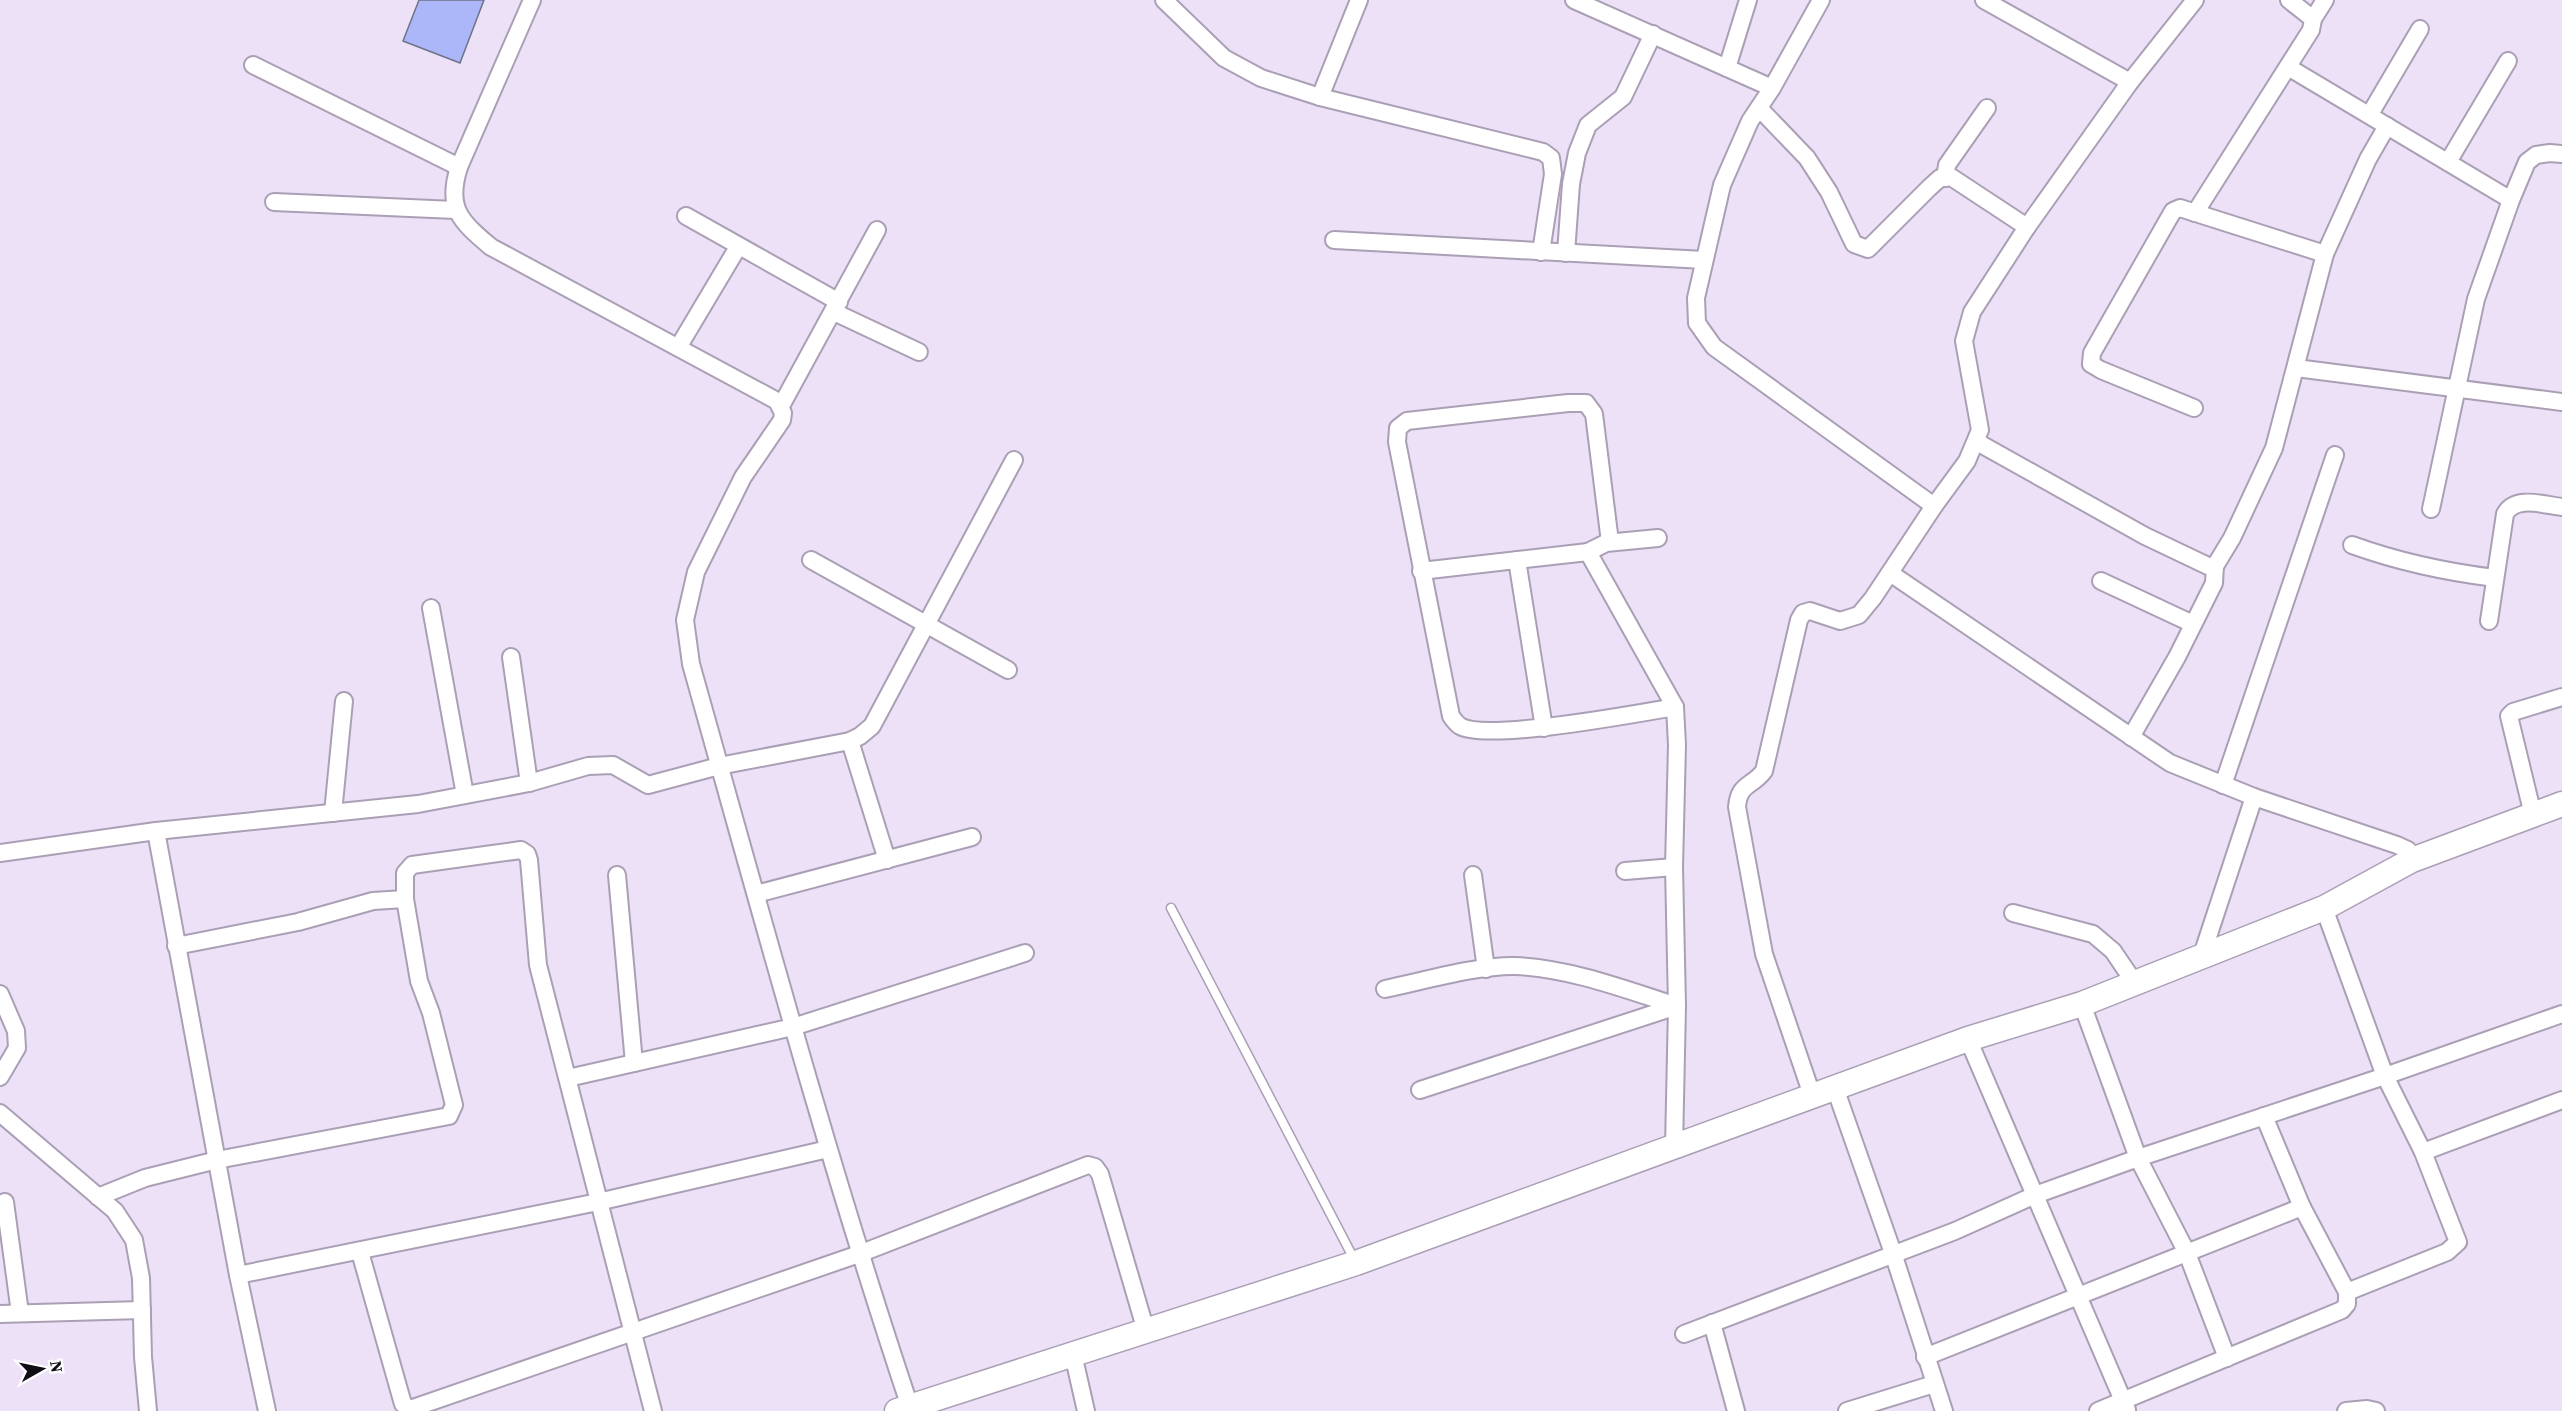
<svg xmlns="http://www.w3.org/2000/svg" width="2562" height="1411" font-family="'Source Serif 4',serif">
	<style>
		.building { fill: #abb7f8; stroke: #6f7388; stroke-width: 1.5 }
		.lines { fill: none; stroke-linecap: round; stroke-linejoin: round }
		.lane-casing { stroke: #aa9fb4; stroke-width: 11 }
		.street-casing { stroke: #aa9fb4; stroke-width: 20 }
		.secondary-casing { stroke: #aa9fb4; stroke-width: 27 }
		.lane { stroke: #fff; stroke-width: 8 }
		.street { stroke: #fff; stroke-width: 16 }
		.secondary { stroke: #fff; stroke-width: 24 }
	</style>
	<rect width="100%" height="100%" fill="#ece1f7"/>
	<path class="building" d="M419,0H484L460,63L403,41Z"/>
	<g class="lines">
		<defs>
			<path id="lane" d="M1171,908L1355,1261"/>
			<g id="street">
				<path d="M532,0L459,167C446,208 460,221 491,247L777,401L783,413L782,420L743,477L696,572L685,620L691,664C761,913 828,1162 910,1407"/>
				<path d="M1164,0L1224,58L1261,78L1320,97L1543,152L1551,158L1553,174L1541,252"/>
				<path d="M1574,0L1772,88"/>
				<path d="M1821,0L1772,88L1750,121L1722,185L1696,298L1697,323L1714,347L1934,506"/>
				<path d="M1984,0L2130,82"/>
				<path d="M2313,19L2325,0"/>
				<path d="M253,65L459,167"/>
				<path d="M2288,67L2511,200"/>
				<path d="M1727,68L1748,0"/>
				<path d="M1320,97L1359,0"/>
				<path d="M1759,108L1807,158L1829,192L1854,244L1868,249L1929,188L1940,178L1951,177L2027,227"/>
				<path d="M2370,114L2420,29"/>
				<path d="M2448,162L2508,61"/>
				<path d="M1945,178L1947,165L1987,108"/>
				<path d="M274,202L455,210"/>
				<path d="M2195,213L2311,30L2313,19L2289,0"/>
				<path d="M686,216L839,302"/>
				<path d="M1334,240L1704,260"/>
				<path d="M1566,253L1571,184L1577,153L1588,125L1623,97L1653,34"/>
				<path d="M834,312L919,352"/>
				<path d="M679,346L738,247"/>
				<path d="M2296,368L2562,402"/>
				<path d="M781,406L877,230"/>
				<path d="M2194,408L2101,370L2091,364L2092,353L2173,211L2180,208L2325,254"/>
				<path d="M1977,442L2145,536L2208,566H2215L2232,538L2274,448L2325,254L2368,159L2387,126"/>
				<path d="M2431,509L2476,299L2511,200L2527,162L2536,155L2550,153L2562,154"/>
				<path d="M1610,542L1594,414L1586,403H1568L1407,421L1398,428L1397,442L1451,716C1453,719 1457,724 1460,726C1486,742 1639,713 1675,707"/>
				<path d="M2352,545C2399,562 2446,572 2495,578"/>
				<path d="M1588,552L1606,543L1658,538"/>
				<path d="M811,560L1008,670"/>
				<path d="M1517,560L1544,728"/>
				<path d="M1421,571L1588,552L1675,707L1677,745L1674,867L1677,1006L1674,1148"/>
				<path d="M1890,573L2170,763L2254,797L2397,845L2408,850L2412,860"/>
				<path d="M2101,581L2193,624"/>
				<path d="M431,608L465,795"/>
				<path d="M2489,621L2505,514C2515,495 2544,505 2562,507"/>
				<path d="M511,657L529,783"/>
				<path d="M2131,737L2177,657L2214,583L2215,566"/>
				<path d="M850,741L887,860"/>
				<path d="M2223,785L2335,455"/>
				<path d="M333,813L344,701"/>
				<path d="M2533,815L2509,716L2513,712L2562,697"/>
				<path d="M156,831L238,1275L267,1411"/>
				<path d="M0,853L156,831L418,804L529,783L588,766L613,765L648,785L719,766L850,741L860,736L872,726L1014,460"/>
				<path d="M1625,871L1674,867"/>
				<path d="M617,875L634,1063"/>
				<path d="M1473,875L1486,969"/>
				<path d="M756,894L972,837"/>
				<path d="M2324,908L2385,1076L2423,1152L2458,1242L2447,1252L2347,1292"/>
				<path d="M2013,913L2093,934L2113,951L2134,982"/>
				<path d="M176,946L298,922L373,901L405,899"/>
				<path d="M2202,955L2254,797"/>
				<path d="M1385,989C1424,981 1478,965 1516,966C1572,969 1624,989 1677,1006L1420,1090"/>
				<path d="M0,994L16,1031L17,1048L0,1077"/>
				<path d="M2082,1004L2138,1158L2187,1253L2227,1358"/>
				<path d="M1968,1039L2127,1410"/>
				<path d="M568,1078L793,1027L1025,953"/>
				<path d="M1835,1088L1893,1253L1944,1411"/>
				<path d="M1812,1095L1764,954L1737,807C1739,783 1752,787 1764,771L1799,620L1803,613L1810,611L1840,621L1859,615L1873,598L1934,506L1967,461L1980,430L1964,341L1972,312L2027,227L2130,82L2195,0"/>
				<path d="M0,1113L115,1211L134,1240L141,1278L143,1357L148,1411"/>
				<path d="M2423,1152L2562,1100"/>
				<path d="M98,1197L145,1178L217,1160L449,1116L454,1105L431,1013L419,981L405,899V873L412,865L521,850L527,854L529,860L538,965L653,1411"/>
				<path d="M5,1202L20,1313"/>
				<path d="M360,1252L403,1404L410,1409L859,1254L1088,1165L1095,1167L1100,1174L1146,1331"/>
				<path d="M238,1275L598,1202L828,1149"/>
				<path d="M0,1314L142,1310"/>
				<path d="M1712,1323L1736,1411"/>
				<path d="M1684,1334L1955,1231L2035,1195L2138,1158L2385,1076L2562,1014"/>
				<path d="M1073,1354L1086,1411"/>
				<path d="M1925,1357L2302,1207"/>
				<path d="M1847,1411L1934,1384"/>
				<path d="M2098,1411L2342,1310L2347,1304V1292L2302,1207L2264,1116"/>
				<path d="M2346,1411L2367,1409L2376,1411"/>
			</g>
			<path id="secondary" d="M897,1411L1356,1263L1968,1039L2082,1004L2324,908L2412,860L2562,804"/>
		</defs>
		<use href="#lane" class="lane-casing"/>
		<use href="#street" class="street-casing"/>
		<use href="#secondary" class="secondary-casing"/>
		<use href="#lane" class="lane"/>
		<use href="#street" class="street"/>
		<use href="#secondary" class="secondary"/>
	</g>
	<g transform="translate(42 1369) rotate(81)" stroke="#ffffff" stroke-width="4.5" paint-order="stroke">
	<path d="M0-4.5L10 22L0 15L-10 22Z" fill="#110d14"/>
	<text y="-9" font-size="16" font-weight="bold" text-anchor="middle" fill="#110d14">N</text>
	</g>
</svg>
